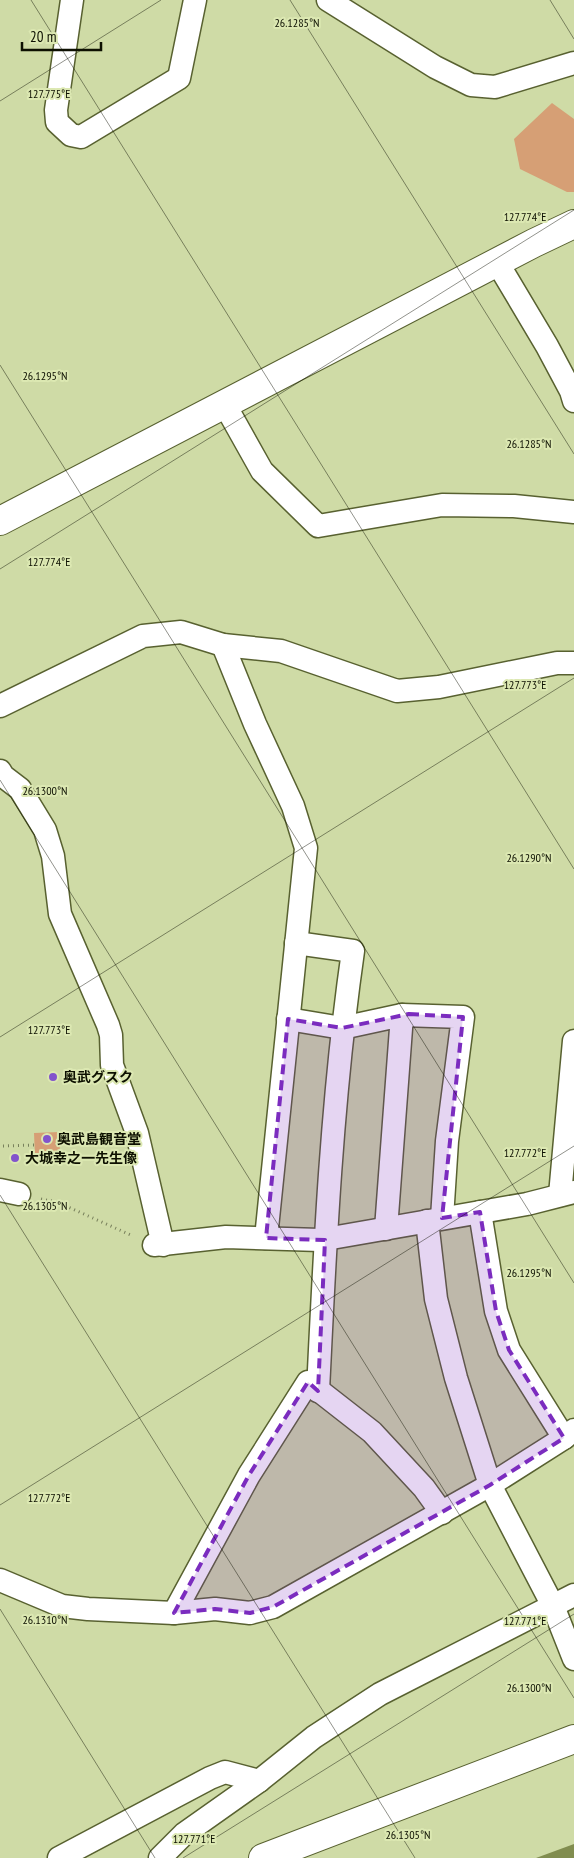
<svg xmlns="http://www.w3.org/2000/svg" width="574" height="1858" font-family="'PT Sans Narrow','Noto Sans JP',sans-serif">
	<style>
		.water { fill: #818d4f }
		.building { fill: #d69f75 }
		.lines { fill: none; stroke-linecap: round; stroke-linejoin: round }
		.minor-casing { stroke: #586130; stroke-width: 25 }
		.tertiary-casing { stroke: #586130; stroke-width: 30 }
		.path { stroke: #777f5b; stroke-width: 3; stroke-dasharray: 1 4; stroke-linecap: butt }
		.minor { stroke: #fff; stroke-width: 22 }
		.tertiary { stroke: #fff; stroke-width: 28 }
		.marked { fill: #7b2cbf; fill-opacity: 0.2; stroke: #7b2cbf; stroke-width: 4; stroke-dasharray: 10 6; stroke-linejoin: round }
		.ticks { fill: none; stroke: #0d1001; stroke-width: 1; stroke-opacity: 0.45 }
		.poi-dot { fill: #8254cc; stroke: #dce8b2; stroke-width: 2 }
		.labels { text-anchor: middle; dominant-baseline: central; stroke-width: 4; stroke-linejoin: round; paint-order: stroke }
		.poi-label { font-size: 14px; font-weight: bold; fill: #0d1001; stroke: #dce8b2; text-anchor: start }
		.ticks-label { font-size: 12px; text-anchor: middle; fill: #0d1001; stroke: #dce8b2; stroke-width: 4; stroke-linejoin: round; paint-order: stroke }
	</style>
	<rect width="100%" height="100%" fill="#cfdba6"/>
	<path class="water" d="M574,1844V1858H536Z"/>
	<g class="building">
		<path d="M552,103L574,119V192H567L520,169L514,139Z"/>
		<path d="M59,1132L60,1155L35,1157L34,1133Z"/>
	</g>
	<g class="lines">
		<defs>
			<g id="minor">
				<path d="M72,0L56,110L57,122L71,135L81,137L179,78L195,0"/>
				<path d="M328,0L435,67L471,85L495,87L574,63"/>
				<path d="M497,262L547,346L571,391L574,401"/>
				<path d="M225,405L262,471L318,526L442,505L514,506L574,512"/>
				<path d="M223,645L255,724L293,806L306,848L266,1238"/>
				<path d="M0,706L143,636L181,632L223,645L281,651L397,691L439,687L557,663H574"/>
				<path d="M0,771L3,776L20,789L45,830L53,856L60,914L108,1025L111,1035L112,1065L137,1133L163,1245"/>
				<path d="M296,943L353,951C332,1097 325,1244 318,1391"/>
				<path d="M402,1015L463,1017L447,1141L442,1218"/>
				<path d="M288,1019L342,1028L402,1015L386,1229"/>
				<path d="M0,1190L19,1194"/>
				<path d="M560,1195L574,1041"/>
				<path d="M480,1212L496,1311L509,1350L564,1438"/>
				<path d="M427,1221L436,1299L456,1378L490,1485L553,1606L574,1659"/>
				<path d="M154,1245L226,1237L320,1240L527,1204L574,1192"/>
				<path d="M0,1580L62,1606L88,1609L174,1613L215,1609L250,1613L273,1607L490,1485L564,1438L574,1430"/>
				<path d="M174,1613L249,1475L308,1382L372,1432L424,1488L442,1513"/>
				<path d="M59,1858L210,1778L225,1772L259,1781"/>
				<path d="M160,1858L184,1834L259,1781L314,1737L380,1694L574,1595"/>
			</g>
			<g id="tertiary">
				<path d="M0,521L534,243L574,224"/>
				<path d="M263,1858L574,1739"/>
			</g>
		</defs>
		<use href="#minor" class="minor-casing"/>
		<use href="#tertiary" class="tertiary-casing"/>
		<g class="path">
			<path d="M3,1146L34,1145"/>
			<path d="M41,1199L57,1202L133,1236"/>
		</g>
		<use href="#minor" class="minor"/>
		<use href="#tertiary" class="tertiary"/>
	</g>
	<path class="marked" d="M409,1014L463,1017L442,1218L480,1212L496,1311L509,1350L564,1438L490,1485L273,1607L250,1613L215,1609L174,1613L249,1475L308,1382L318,1391L325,1240L266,1238L288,1019L342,1028Z"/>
	<path class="ticks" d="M31,0L574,869M290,0L574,454M550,0L574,39M0,101L161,0M0,365L574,1283M0,569L574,210M0,780L574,1698M0,1037L574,678M0,1195L415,1858M0,1505L574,1146M0,1609L155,1858M183,1858L574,1614"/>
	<g class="poi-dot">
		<circle cx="53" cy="1077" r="5"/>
		<circle cx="47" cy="1139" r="5"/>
		<circle cx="15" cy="1158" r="5"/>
	</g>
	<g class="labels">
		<g class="poi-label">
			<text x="63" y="1077">奥武グスク</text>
			<text x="57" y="1139">奥武島観音堂</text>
			<text x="25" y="1158">大城幸之一先生像</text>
		</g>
	</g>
	<g class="ticks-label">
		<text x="297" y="27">26.1285°N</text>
		<text x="49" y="98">127.775°E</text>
		<text x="525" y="221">127.774°E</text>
		<text x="45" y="380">26.1295°N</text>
		<text x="529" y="448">26.1285°N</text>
		<text x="49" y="566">127.774°E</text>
		<text x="525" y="689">127.773°E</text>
		<text x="45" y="795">26.1300°N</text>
		<text x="529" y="862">26.1290°N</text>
		<text x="49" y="1034">127.773°E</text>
		<text x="525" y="1157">127.772°E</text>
		<text x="45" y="1210">26.1305°N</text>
		<text x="529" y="1277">26.1295°N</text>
		<text x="49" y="1502">127.772°E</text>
		<text x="45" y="1624">26.1310°N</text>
		<text x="525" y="1625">127.771°E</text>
		<text x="529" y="1692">26.1300°N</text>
		<text x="408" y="1839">26.1305°N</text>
		<text x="194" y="1843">127.771°E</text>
	</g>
	<path d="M22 42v8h79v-8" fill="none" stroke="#0d1001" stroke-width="2.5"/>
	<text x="30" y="42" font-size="15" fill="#0d1001" stroke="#dce8b2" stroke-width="4" paint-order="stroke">20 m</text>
</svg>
